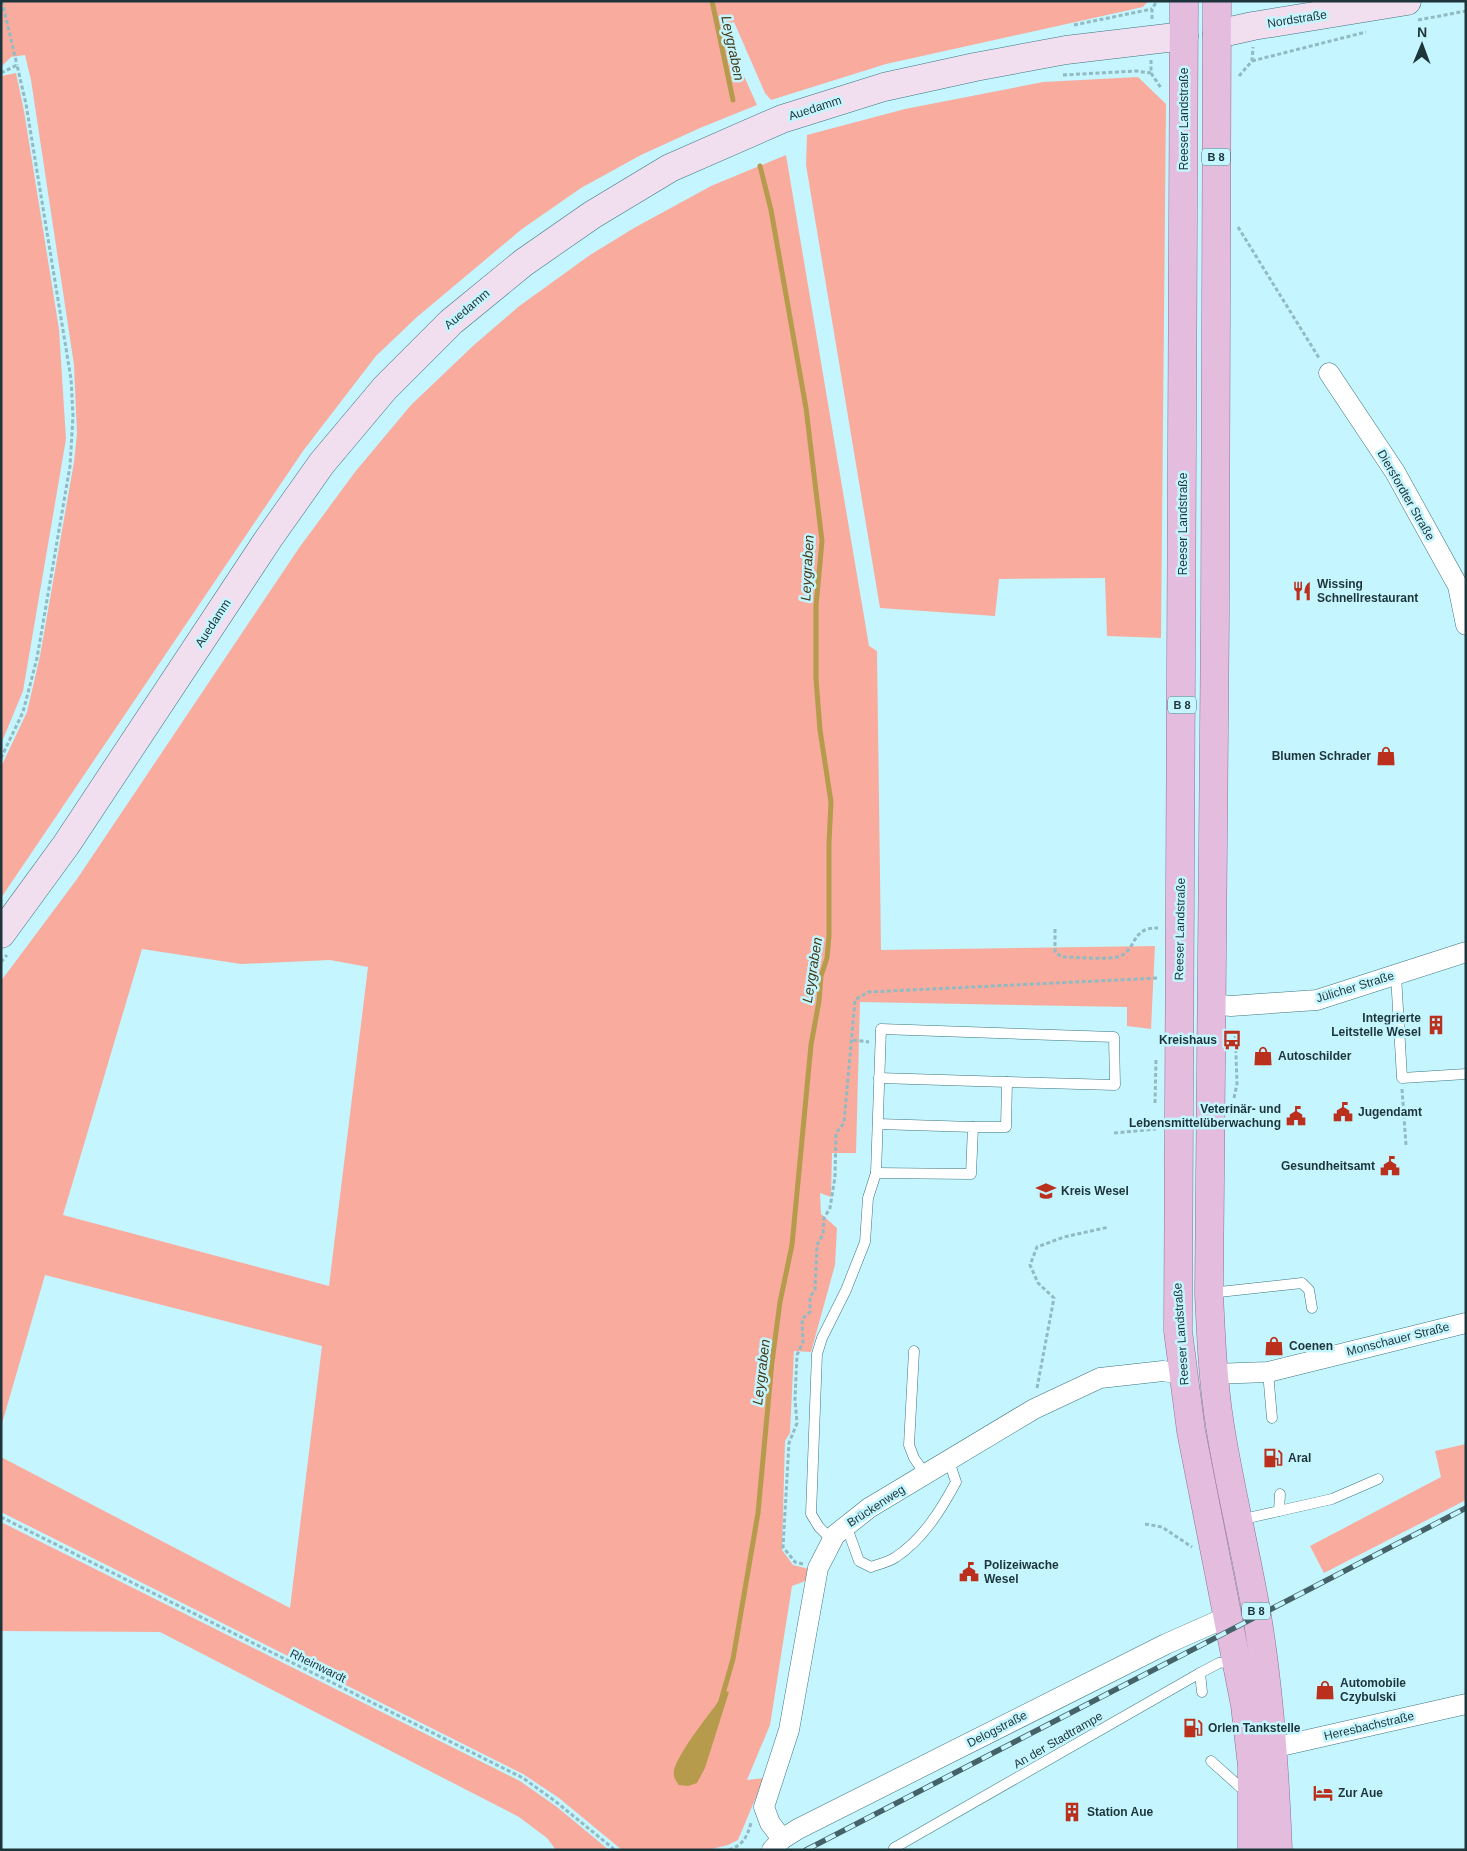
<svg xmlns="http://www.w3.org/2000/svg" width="1467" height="1851" font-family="Arial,sans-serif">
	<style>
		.green { fill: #f9ac9e; fill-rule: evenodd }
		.water { fill: #b69b4d }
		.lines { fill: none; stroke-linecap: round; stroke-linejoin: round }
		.stream { stroke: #b69b4d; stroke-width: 5 }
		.lane-casing { stroke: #3b757f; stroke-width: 11 }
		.street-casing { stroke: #3b757f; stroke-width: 21 }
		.secondary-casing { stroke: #3b757f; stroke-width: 29 }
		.primary-casing { stroke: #917096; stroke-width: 29 }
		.path { stroke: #91bac2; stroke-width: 3; stroke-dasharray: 4 2.5; stroke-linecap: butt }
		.lane { stroke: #fff; stroke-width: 10 }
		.street { stroke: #fff; stroke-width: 20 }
		.secondary { stroke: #f1deee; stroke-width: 28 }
		.primary { stroke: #e3bcde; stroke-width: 28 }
		.rail-casing { stroke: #446268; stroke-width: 5.5 }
		.rail { stroke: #c5f5fe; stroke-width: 4; stroke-dasharray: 11; stroke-linecap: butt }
		.labels { text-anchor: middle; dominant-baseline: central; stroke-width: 5; stroke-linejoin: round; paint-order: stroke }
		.shield { fill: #c5f5fe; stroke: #4f6f75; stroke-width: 1 }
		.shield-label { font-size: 11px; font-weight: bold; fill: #1d353a }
		.street-label { font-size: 12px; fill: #1d353a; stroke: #c5f5fe }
		.poi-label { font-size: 12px; font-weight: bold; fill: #1d353a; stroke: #c5f5fe; text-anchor: start }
		.water-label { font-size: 14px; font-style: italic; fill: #463a17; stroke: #c5f5fe }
	</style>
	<rect width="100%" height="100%" fill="#c5f5fe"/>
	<g class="green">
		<path d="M1,1H1148L1143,7L886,64L771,100L765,93L734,22L722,27L757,105L700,128L641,155L581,188L522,229L417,317L376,356L303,451L1,898V767L27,712L40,656L74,462L77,434L74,365L31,80L25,55L11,57L1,67Z"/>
		<path d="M16,73L24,111L59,329L66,439L23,691L1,744V76Z"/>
		<path d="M1138,77L1166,104L1161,638L1107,636L1105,578L999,579L995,616L880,608L806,165L807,135L905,109L1043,82Z"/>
		<path d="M786,155L869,646L877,651L881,950L1155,946L1151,1029L1127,1026V1007L860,1002L856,1153H832L831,1197L820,1193L821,1214L837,1228L835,1265L811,1352L794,1351L790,1433L785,1441L782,1550L793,1565L809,1569L808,1580L792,1586L770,1725L747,1780L764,1778L738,1840L728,1845L708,1850H622L559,1798L523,1774L1,1512V1457L290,1608L322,1346L45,1275L1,1427V981L77,879L299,548L355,472L411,405L474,345L518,307L590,255L634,228L711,186ZM142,949L241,964L330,960L368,967L329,1286L63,1215Z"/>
		<path d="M1466,1444V1500L1324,1573L1310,1546L1441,1477L1435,1451Z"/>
		<path d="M1,1522L520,1781L557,1807L609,1850H556L547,1838L519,1817L160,1632L1,1631Z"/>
	</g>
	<path class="water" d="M726,1691L729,1692L705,1768L697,1783L688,1786L679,1785C675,1780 673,1776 674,1770C680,1749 713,1710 726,1691Z"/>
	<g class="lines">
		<g class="stream">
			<path d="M712,1L733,100"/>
			<path d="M720,1704L733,1659L758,1513L772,1362L780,1302L792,1245L811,1045L819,1001L821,976L827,958L829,936V843L831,802L820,730L816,679V606L822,541L806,408L771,210L760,166"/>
		</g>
		<defs>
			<g id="lane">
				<path d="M1396,975L1402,1078L1466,1074"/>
				<path d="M879,1078L1007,1082L1006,1127H973"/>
				<path d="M876,1173L881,1029L1114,1037L1115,1085L1007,1082"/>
				<path d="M1210,1293L1302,1283L1309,1290L1312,1308"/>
				<path d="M914,1351L909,1445L914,1458L925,1474"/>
				<path d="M1268,1372L1272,1418"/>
				<path d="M1279,1511L1332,1499L1378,1479"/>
				<path d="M1239,1520L1279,1511L1280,1494"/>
				<path d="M846,1525L859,1561L871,1567C879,1564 889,1562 896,1557C923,1539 941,1510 956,1482L949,1461"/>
				<path d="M832,1540L819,1527L811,1514L817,1354L822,1338L846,1290L865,1242L868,1198L876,1173L971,1174L973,1127L878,1124"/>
				<path d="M1200,1673L1202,1692"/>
				<path d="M1211,1761L1249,1795"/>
				<path d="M894,1848L1200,1673L1219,1663L1236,1661"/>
			</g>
			<g id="street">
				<path d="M1329,373L1395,472L1458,586L1466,625"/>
				<path d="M1212,1004L1231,1006L1317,1000L1466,952"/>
				<path d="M1213,1374L1268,1372L1466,1323"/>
				<path d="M1272,1748L1466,1704"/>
				<path d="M782,1839L770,1823L764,1807L789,1730L818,1568L835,1535L869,1508L1034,1409L1100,1378L1163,1371L1182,1374"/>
				<path d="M772,1850L782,1839L798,1829L1166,1644L1227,1617"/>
			</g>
			<g id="secondary">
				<path d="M1217,34L1253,26L1407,1"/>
				<path d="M1,934L66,845L269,538L322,463L385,388L451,322L523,263L592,215L670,168L782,119L884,87L975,67L1066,50L1184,36"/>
			</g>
			<g id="primary">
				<path d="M1184,1L1178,1331L1191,1431L1245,1705L1252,1766V1850"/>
				<path d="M1217,1L1215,618L1209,1293C1211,1338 1213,1382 1220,1426C1230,1489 1246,1552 1257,1616C1270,1693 1275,1772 1278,1850"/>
			</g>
		</defs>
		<use href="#lane" class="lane-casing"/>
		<use href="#street" class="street-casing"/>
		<use href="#secondary" class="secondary-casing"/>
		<use href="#primary" class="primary-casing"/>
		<g class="path">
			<path d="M2,1L17,65"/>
			<path d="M1152,19V9L1157,1"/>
			<path d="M1418,20L1466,11"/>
			<path d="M1074,25L1152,9"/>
			<path d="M1151,60V73L1161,88"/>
			<path d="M1252,61L1366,32"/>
			<path d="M1,73L17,65L26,104L71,379L73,416L70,466L37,658L23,712L1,758"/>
			<path d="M1063,75L1136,71L1151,73"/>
			<path d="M1239,76L1252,61L1253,47"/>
			<path d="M1238,227L1319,358"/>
			<path d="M1055,929V952L1062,957C1079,957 1100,960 1117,957C1138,952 1129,927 1158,928"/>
			<path d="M1,962L7,955"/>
			<path d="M853,1040L869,1042"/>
			<path d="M1402,1089L1406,1145"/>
			<path d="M1234,1098L1237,1084L1235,1027"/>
			<path d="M1155,1103L1156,1059"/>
			<path d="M1114,1133L1156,1129"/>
			<path d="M1037,1388L1054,1298L1038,1283L1030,1265L1037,1247L1064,1237L1109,1227"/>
			<path d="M1,1517L523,1778L555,1801L615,1850"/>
			<path d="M1145,1524L1162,1527L1192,1547"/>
			<path d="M803,1564L795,1562L783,1547L789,1443L797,1423L795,1399L797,1355L803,1342L802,1319L810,1312V1297L815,1290L817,1245L823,1234L824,1218L830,1208L835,1177L836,1133L844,1123L855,1000L868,992L1159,978"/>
			<path d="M729,1850C743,1845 747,1837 751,1823"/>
		</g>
		<use href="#lane" class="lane"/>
		<use href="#street" class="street"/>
		<use href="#secondary" class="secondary"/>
		<use href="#primary" class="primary"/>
		<defs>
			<path id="rail" d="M806,1850L1466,1508"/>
		</defs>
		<use href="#rail" class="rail-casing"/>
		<use href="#rail" class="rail"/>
	</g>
	<defs>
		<symbol id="restaurant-bare" viewBox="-9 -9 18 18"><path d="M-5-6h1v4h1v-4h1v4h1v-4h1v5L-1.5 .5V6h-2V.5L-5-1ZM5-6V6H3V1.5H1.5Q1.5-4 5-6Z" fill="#bb2f1d" stroke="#c5f5fe" stroke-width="2.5" paint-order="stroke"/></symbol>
		<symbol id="shop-bare" viewBox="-9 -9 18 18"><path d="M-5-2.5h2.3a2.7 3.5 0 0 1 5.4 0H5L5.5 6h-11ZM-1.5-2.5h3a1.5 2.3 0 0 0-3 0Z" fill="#bb2f1d" stroke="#c5f5fe" stroke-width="2.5" paint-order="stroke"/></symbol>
		<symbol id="building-bare" viewBox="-9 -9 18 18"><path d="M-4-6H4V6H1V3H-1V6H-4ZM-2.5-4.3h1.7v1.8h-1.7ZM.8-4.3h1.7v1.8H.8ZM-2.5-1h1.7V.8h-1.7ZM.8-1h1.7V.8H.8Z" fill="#bb2f1d" stroke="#c5f5fe" stroke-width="2.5" paint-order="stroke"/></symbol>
		<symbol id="bus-bare" viewBox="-9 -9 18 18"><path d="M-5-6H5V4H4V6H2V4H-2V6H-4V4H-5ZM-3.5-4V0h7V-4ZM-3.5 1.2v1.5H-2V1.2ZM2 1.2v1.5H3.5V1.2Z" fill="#bb2f1d" stroke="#c5f5fe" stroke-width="2.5" paint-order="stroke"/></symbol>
		<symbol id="civic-bare" viewBox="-9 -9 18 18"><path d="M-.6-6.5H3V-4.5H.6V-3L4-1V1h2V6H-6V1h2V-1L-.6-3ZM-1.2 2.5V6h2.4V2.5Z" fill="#bb2f1d" stroke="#c5f5fe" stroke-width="2.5" paint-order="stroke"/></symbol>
		<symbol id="school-bare" viewBox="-9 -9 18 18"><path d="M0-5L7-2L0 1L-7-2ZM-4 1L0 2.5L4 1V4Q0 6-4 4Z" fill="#bb2f1d" stroke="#c5f5fe" stroke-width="2.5" paint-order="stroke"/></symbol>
		<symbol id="fuel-bare" viewBox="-9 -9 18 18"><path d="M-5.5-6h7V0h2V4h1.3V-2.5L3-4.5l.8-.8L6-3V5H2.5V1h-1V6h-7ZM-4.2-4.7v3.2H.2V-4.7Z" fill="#bb2f1d" stroke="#c5f5fe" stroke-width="2.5" paint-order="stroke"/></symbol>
		<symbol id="hotel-bare" viewBox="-9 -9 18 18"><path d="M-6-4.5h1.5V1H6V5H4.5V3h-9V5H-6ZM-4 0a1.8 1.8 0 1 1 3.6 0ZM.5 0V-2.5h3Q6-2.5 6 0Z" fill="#bb2f1d" stroke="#c5f5fe" stroke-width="2.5" paint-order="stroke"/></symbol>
	</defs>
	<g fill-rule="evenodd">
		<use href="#restaurant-bare" x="1288" y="577" width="28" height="28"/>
		<use href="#shop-bare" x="1372" y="742" width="28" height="28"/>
		<use href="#building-bare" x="1422" y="1011" width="28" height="28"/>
		<use href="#bus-bare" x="1218" y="1026" width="28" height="28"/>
		<use href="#shop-bare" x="1249" y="1042" width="28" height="28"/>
		<use href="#civic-bare" x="1329" y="1098" width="28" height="28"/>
		<use href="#civic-bare" x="1282" y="1102" width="28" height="28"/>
		<use href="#civic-bare" x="1376" y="1152" width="28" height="28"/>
		<use href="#school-bare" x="1032" y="1177" width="28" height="28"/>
		<use href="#shop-bare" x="1260" y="1332" width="28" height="28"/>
		<use href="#fuel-bare" x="1259" y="1444" width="28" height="28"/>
		<use href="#civic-bare" x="955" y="1558" width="28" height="28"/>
		<use href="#shop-bare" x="1311" y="1676" width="28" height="28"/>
		<use href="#fuel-bare" x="1179" y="1714" width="28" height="28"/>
		<use href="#hotel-bare" x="1309" y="1779" width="28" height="28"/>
		<use href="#building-bare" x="1058" y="1798" width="28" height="28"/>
	</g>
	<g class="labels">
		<g class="shield">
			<rect x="1202" y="148.5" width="28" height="17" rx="4"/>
			<rect x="1168" y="696.5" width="28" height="17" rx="4"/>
			<rect x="1242" y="1602.5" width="28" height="17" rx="4"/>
		</g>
		<g class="shield-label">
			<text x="1216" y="157">B 8</text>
			<text x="1182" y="705">B 8</text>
			<text x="1256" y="1611">B 8</text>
		</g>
		<g class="street-label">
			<text transform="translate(1297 19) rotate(-9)">Nordstraße</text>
			<text transform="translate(815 108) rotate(-18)">Auedamm</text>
			<text transform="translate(1184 119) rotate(-90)">Reeser Landstraße</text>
			<text transform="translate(467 309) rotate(-40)">Auedamm</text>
			<text transform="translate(1406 495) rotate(60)">Diersfordter Straße</text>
			<text transform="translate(1183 524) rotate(-90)">Reeser Landstraße</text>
			<text transform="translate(213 623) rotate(-57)">Auedamm</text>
			<text transform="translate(1180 929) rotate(-89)">Reeser Landstraße</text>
			<text transform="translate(1355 987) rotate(-17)">Jülicher Straße</text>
			<text transform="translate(1181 1334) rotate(-94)">Reeser Landstraße</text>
			<text transform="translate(1398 1339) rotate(-14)">Monschauer Straße</text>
			<text transform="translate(876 1506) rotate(-33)">Brückenweg</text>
			<text transform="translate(318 1666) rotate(26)">Rheinwardt</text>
			<text transform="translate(1369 1726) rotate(-13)">Heresbachstraße</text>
			<text transform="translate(997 1729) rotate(-27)">Delogstraße</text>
			<text transform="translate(1058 1740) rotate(-30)">An der Stadtrampe</text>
		</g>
		<g class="poi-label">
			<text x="1317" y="584">Wissing<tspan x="1317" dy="14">Schnellrestaurant</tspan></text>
			<text x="1371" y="756" text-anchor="end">Blumen Schrader</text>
			<text x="1421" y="1018" text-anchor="end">Integrierte<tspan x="1421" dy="14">Leitstelle Wesel</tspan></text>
			<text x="1217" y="1040" text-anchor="end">Kreishaus</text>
			<text x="1278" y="1056">Autoschilder</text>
			<text x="1281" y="1109" text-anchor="end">Veterinär- und<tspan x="1281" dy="14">Lebensmittelüberwachung</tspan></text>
			<text x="1358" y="1112">Jugendamt</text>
			<text x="1375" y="1166" text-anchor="end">Gesundheitsamt</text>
			<text x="1061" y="1191">Kreis Wesel</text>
			<text x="1289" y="1346">Coenen</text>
			<text x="1288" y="1458">Aral</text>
			<text x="984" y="1565">Polizeiwache<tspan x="984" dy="14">Wesel</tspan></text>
			<text x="1340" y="1683">Automobile<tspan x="1340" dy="14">Czybulski</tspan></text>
			<text x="1208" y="1728">Orlen Tankstelle</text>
			<text x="1338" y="1793">Zur Aue</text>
			<text x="1087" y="1812">Station Aue</text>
		</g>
		<g class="water-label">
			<text transform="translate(733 48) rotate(78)">Leygraben</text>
			<text transform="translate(807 568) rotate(-87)">Leygraben</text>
			<text transform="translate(812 970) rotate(-81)">Leygraben</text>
			<text transform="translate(761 1372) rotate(-83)">Leygraben</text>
		</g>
	</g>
	<rect width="1467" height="1851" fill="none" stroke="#1d353a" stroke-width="5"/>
	<g transform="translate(1422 45) rotate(1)" stroke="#c5f5fe" stroke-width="4" paint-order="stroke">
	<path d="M0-4L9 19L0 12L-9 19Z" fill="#1d353a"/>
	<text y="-8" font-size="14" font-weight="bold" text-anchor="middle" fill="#1d353a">N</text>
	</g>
</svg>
